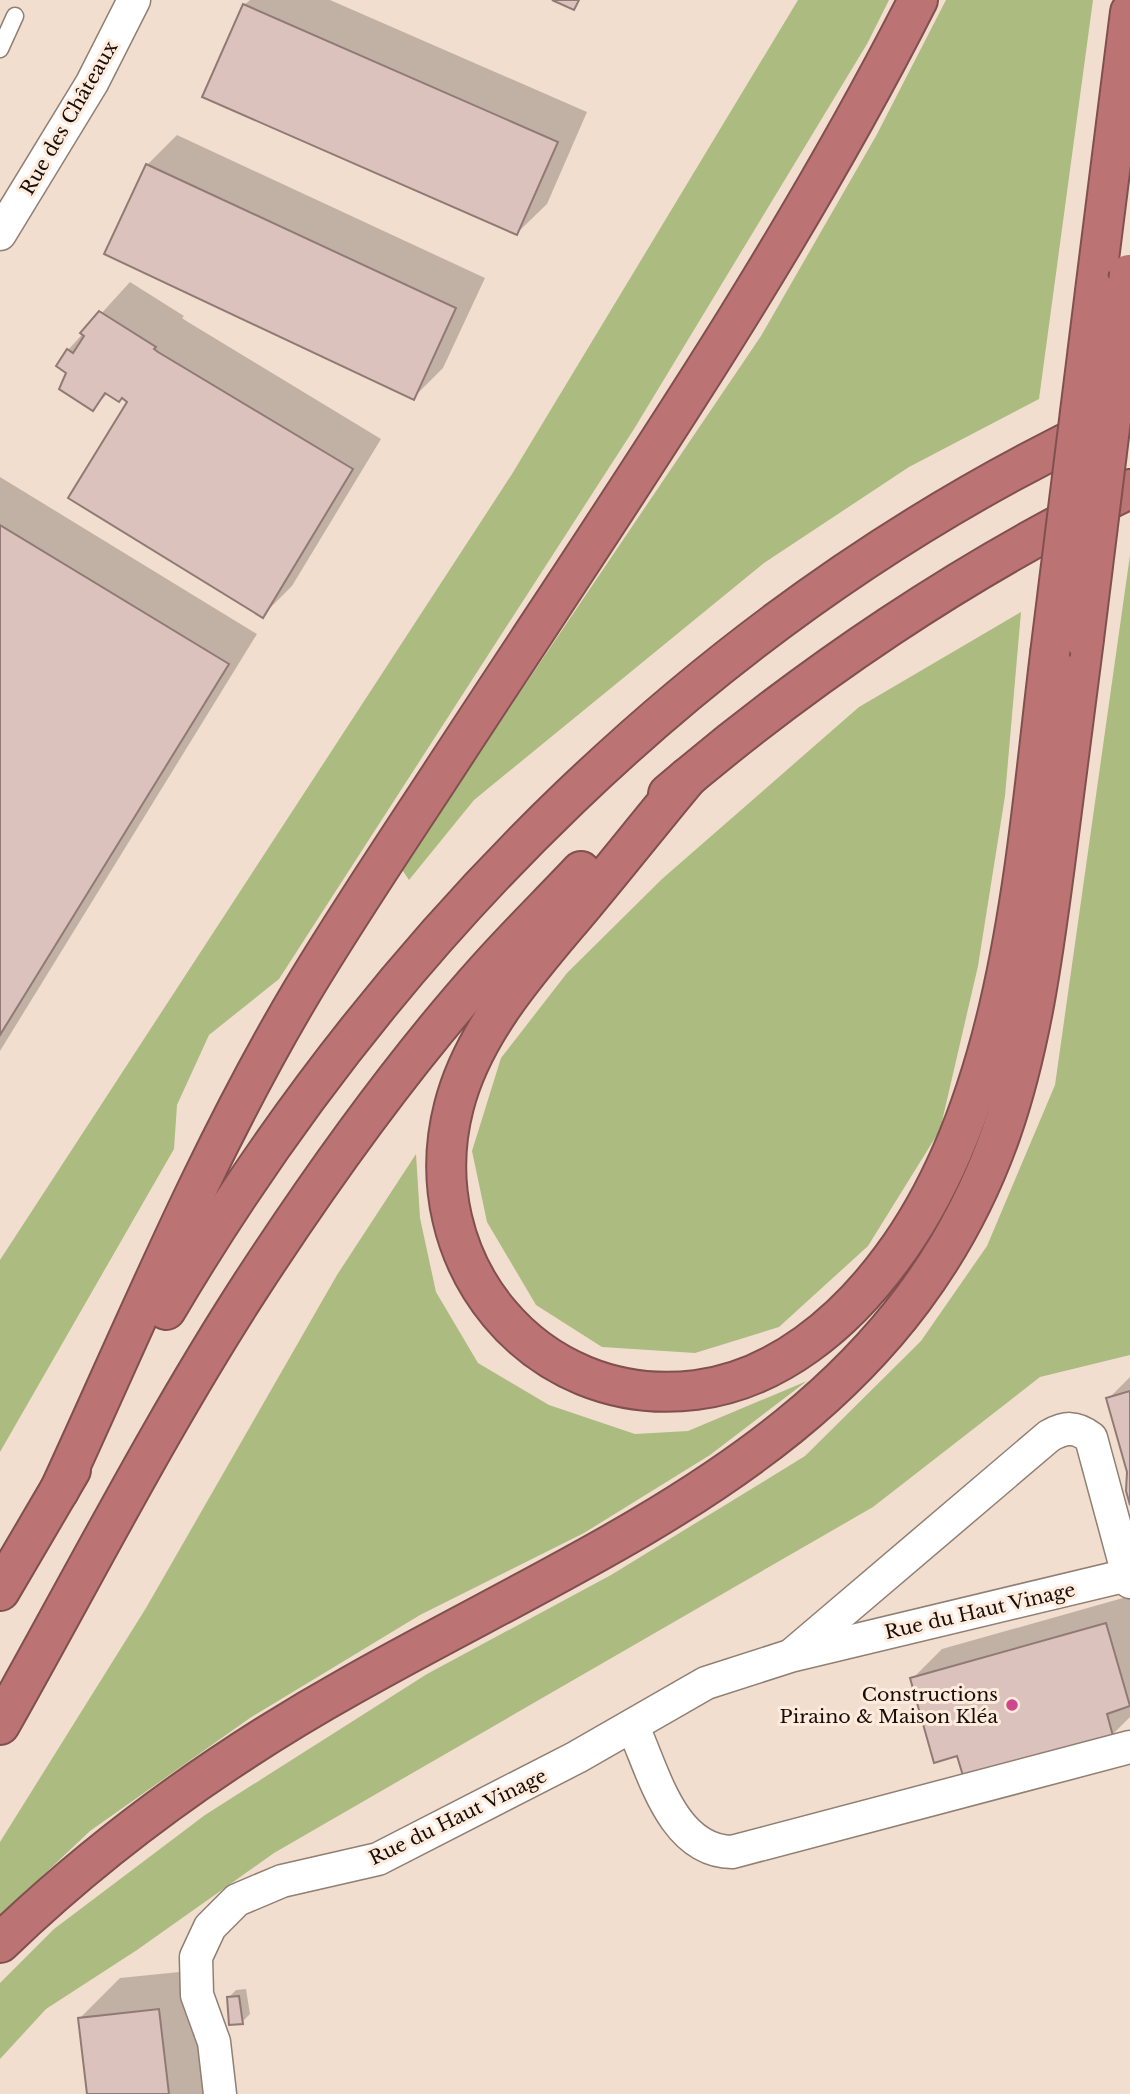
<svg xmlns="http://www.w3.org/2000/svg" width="1130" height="2094" font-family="'Libre Baskerville',serif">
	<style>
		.green { fill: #acbb80 }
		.shadow { fill: #0003 }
		.building { fill: #dbc2bc; stroke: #917a75; stroke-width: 2 }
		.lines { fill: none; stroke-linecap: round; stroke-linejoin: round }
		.service-casing { stroke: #907f72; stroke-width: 19 }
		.minor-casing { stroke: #907f72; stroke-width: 35 }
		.motorway-casing { stroke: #81504e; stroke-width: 42 }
		.service { stroke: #fff; stroke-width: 16 }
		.minor { stroke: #fff; stroke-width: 32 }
		.motorway { stroke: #bb7373; stroke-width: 38 }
		.motorway-bridge-casing { stroke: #81504e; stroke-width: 42; stroke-linecap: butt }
		.motorway-bridge { stroke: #bb7373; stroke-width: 38 }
		.poi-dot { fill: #cc478b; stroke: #ffebdc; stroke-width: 2.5 }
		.labels { text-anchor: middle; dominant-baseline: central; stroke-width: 6; stroke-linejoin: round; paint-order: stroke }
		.street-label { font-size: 19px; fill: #150e0a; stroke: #ffebdc }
		.poi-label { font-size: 19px; fill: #150e0a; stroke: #ffebdc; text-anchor: end }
	</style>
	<rect width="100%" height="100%" fill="#f2decf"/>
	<g class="green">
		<path d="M798,0H889L867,44L634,429L279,979L209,1035L177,1105L174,1149L0,1452V1260L512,474Z"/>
		<path d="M946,0H1093L1039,399L909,467L764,563L474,800L409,880L401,868L761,336L876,136Z"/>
		<path d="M1130,555V1355L1040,1377L873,1507L274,1853L137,1950L46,2009L0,2059V1983L54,1929L205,1815L427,1674L611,1575L805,1456L921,1341L987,1246L1055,1085Z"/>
		<path d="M1021,612L1005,796L978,966L940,1130L868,1246L779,1327L695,1353L602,1347L536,1305L487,1222L472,1151L501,1058L567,973L662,879L859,707Z"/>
		<path d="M416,1154L420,1218L436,1292L478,1363L549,1405L635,1434L688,1431L807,1381L710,1455L584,1533L420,1615L250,1718L90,1831L0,1916V1842L146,1608L337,1275Z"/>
	</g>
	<g class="shadow">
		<path d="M250,0H330L587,112L547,204L517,233L244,5Z"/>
		<path d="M177,135L485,278L443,368L413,398L147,165Z"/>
		<path d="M130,282L184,316L182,318L188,322L381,439L292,586L262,616L130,401L108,393L93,409L61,382L68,372V350Z"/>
		<path d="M0,477L257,634L0,1051Z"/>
		<path d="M1130,1377V1498L1129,1472L1108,1399Z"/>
		<path d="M1130,1596V1717L1112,1735L959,1754L912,1679L942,1649Z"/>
		<path d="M199,1970L211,2085L203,2094H88L80,2018L120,1978Z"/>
		<path d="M246,1989L250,2014L242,2022L228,1998L236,1990Z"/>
	</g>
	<g class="building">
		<path d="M552,0H579L574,10Z"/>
		<path d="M243,4L558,142L517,235L202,97Z"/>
		<path d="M146,164L456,308L414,400L104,254Z"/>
		<path d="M99,311L156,347L154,349L158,352L353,469L263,618L68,498L127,402L122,398L119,402L105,393L93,411L59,389L66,373L56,366L67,349L73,353L84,336L80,333Z"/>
		<path d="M0,525L229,664L0,1035Z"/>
		<path d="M1130,1391V1505L1126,1491L1127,1472L1106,1398Z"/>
		<path d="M1106,1623L1130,1706L1107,1714L1113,1736L964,1779L957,1756L934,1763L910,1678Z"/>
		<path d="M239,1996L243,2024L229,2025L227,1997Z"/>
		<path d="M159,2009L169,2094H87L78,2018Z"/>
	</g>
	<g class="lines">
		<defs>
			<path id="service" d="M0,49L15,16"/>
			<g id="minor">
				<path d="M0,234L92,83L134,0"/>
				<path d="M794,1653L1049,1436C1065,1427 1076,1426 1091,1438L1128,1575"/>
				<path d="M633,1727C654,1773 672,1851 732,1852L1130,1747"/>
				<path d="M220,2094L214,2042L197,1995L196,1957L210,1927L237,1900L282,1881L378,1859L577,1757L706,1683L790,1656L1128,1575L1130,1582"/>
			</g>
			<g id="motorway">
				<path d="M1095,291L1130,12"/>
				<path d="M688,777C653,819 619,862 584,904C534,964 474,1028 454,1106C414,1260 534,1410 696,1390C777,1380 845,1322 892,1258C1013,1095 1026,850 1050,654"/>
				<path d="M668,794C806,676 967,567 1130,489"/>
				<path d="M166,1310C387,936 708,613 1103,425"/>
				<path d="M59,1491C136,1324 207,1151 301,993C347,916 397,842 446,767C610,515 782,268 918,0"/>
				<path d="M0,1591L71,1470"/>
				<path d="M0,1725C83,1578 160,1426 252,1284C323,1175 400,1067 486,971C517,936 550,904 581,871"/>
				<path d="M0,1943C105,1842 225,1756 352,1685C609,1539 894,1437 1001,1133C1031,1047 1043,956 1055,865C1064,790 1074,715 1084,639"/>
			</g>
		</defs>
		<use href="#service" class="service-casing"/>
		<use href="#minor" class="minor-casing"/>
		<use href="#motorway" class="motorway-casing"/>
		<use href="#service" class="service"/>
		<use href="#minor" class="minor"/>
		<use href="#motorway" class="motorway"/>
		<defs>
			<g id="motorway-bridge">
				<path d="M1084,639L1129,274"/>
				<path d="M1050,654L1095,291"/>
			</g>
		</defs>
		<use href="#motorway-bridge" class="motorway-bridge-casing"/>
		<use href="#motorway-bridge" class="motorway-bridge"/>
	</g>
	<circle class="poi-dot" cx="1012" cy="1705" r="7"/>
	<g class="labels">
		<g class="street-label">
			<text transform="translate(69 118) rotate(-60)">Rue des Châteaux</text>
			<text transform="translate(980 1611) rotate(-13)">Rue du Haut Vinage</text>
			<text transform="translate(458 1817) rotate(-26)">Rue du Haut Vinage</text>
		</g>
		<g class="poi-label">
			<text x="998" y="1694">Constructions<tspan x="998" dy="22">Piraino &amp; Maison Kléa</tspan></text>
		</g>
	</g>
</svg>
